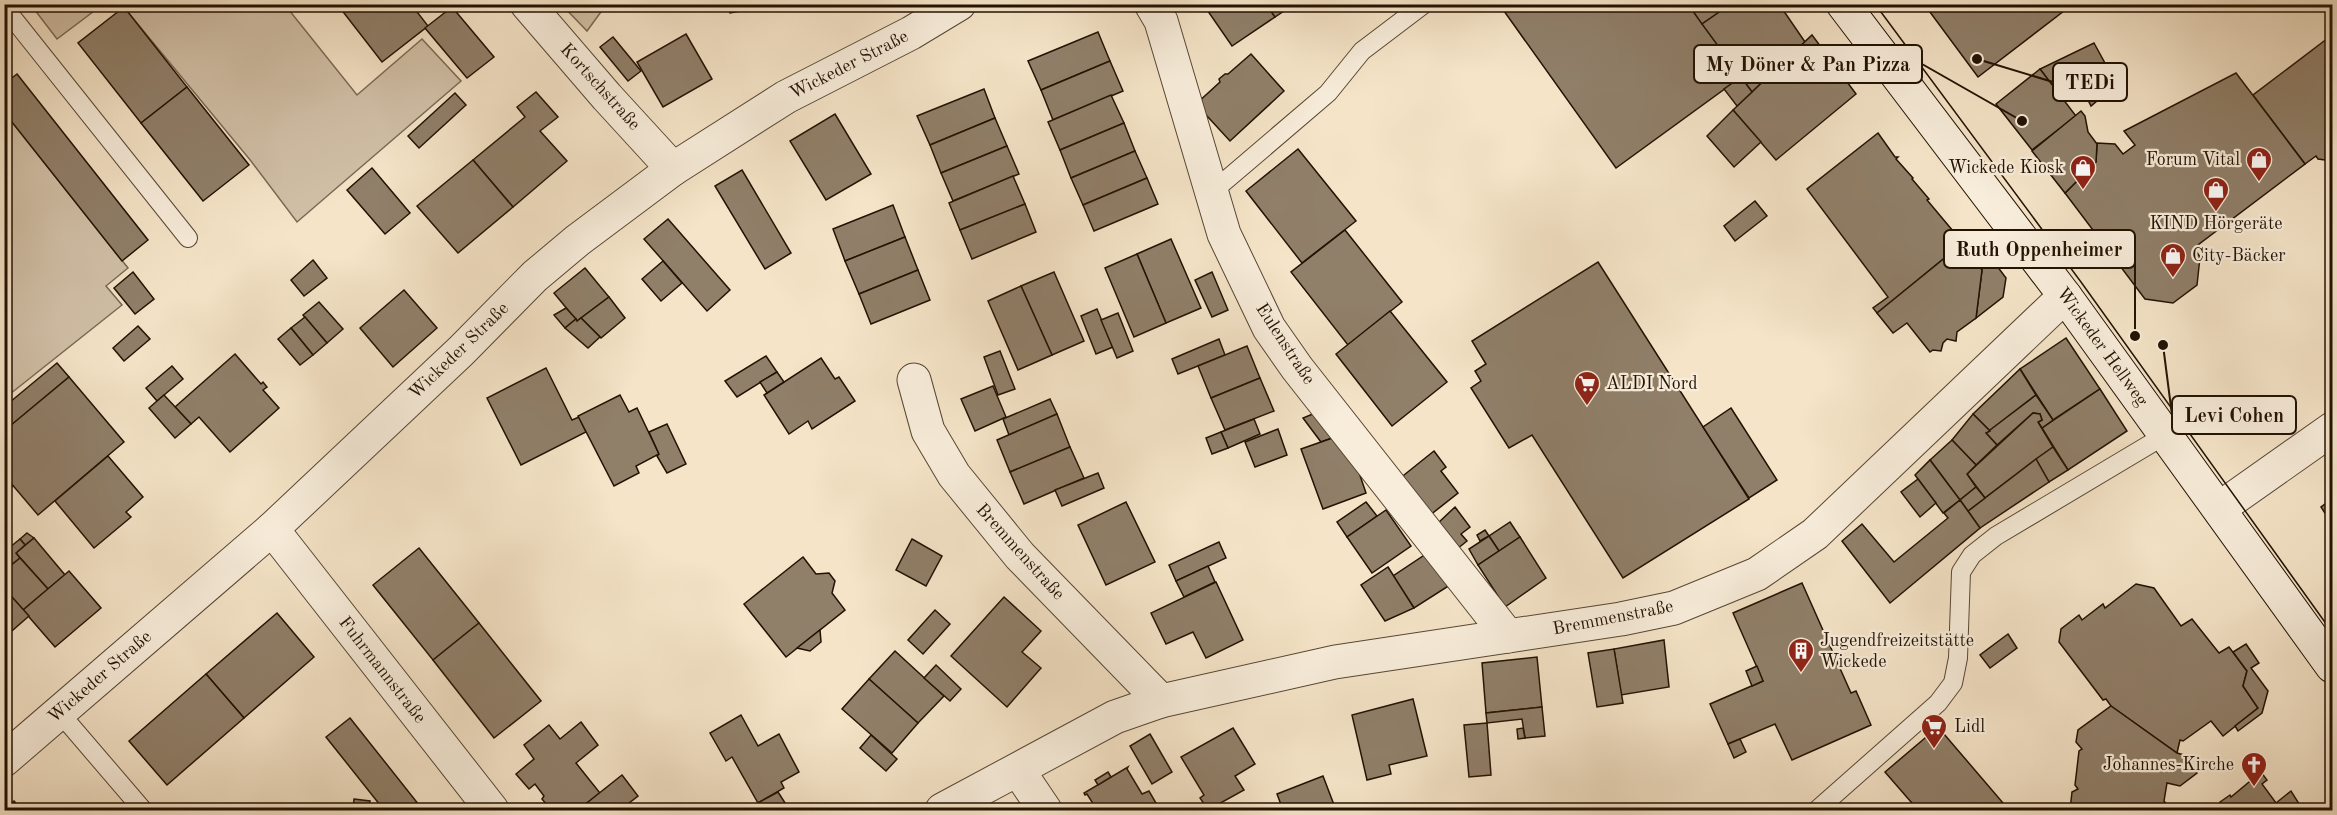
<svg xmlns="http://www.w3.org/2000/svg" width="2337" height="815" font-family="'Old Standard TT',serif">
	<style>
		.green { fill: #d1c0a7; stroke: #7a6955; stroke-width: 1.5 }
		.building { fill: #907f69; stroke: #221203; stroke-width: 1.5 }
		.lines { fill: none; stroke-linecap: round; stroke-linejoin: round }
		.lane-casing { stroke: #574634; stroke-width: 20 }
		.street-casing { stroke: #574634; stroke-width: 35 }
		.secondary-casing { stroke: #221203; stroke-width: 35 }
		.lane { stroke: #f8eddb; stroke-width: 18 }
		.street { stroke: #f8eddb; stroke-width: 33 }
		.secondary { stroke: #f8eddb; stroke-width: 33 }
		.tram { stroke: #221203; stroke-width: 1.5 }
		.labels { text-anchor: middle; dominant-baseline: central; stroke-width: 4.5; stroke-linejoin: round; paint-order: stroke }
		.street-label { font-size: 18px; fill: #221203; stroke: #f8eddb }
		.poi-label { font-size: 18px; fill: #221203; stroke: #f8eddb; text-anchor: start }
		.leader { fill: none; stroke: #221203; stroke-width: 2 }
		.callout-dot { fill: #221203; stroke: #f8eddb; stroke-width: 2 }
		.callout { fill: #f8eddb; stroke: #221203; stroke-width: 2 }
		.callout-label { font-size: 20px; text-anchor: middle; font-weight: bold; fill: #221203 }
	</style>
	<rect width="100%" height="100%" fill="#f5e4c8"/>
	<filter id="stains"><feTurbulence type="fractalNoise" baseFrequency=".00333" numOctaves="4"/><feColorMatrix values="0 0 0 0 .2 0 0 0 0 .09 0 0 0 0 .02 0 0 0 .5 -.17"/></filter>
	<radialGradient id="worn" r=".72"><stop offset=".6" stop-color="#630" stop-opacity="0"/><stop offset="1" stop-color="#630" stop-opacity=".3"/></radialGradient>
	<g class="green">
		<path d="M31,5H102L57,39Z"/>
		<path d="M122,5H285L357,95L422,39L461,81L297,222L251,161Z"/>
		<path d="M562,5H606L587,31Z"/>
		<path d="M4,112L128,268L106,286L122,305L5,398Z"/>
	</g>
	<g class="building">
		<path d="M337,4H411L428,26L382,62Z"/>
		<path d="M729,4H784L730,13Z"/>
		<path d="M1203,4H1266L1275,17L1232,46Z"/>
		<path d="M1266,4H1288L1290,7L1275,17Z"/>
		<path d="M1499,4H1688L1741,77L1616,168Z"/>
		<path d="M1688,4H1731L1702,24Z"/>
		<path d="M1731,4H1779L1805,42L1752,92L1702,24Z"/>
		<path d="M1924,4H2073L1978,77Z"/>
		<path d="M124,7L187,87L141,123L78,43Z"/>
		<path d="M452,7L494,57L467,78L425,28Z"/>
		<path d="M1098,32L1110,61L1041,90L1028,61Z"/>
		<path d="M686,34L712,79L663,107L637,62Z"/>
		<path d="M1812,35L1856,94L1776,160L1733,110Z"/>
		<path d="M2332,35V161L2318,159L2316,156L2305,164L2253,95Z"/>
		<path d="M613,37L641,71L628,81L600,47Z"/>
		<path d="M2094,43L2106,65L2056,91L2040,69Z"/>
		<path d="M1251,54L1284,91L1230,141L1196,104L1220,82L1219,79L1225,74H1228Z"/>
		<path d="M1110,61L1123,91L1053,120L1041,90Z"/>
		<path d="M2106,65L2117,84L2091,106L2078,80Z"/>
		<path d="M2040,69L2076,116L2032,150L1996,104Z"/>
		<path d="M2236,73L2305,164L2194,248L2200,257L2197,285L2173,303L2145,299L2065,193L2096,162L2097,143L2115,144L2123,154L2135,145L2124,131Z"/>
		<path d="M17,74L148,240L122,261L4,112V84Z"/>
		<path d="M1741,77L1752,92L1737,106L1724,89Z"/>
		<path d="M187,87L249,165L203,201L141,123Z"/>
		<path d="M984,89L995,118L930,145L917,116Z"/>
		<path d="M536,92L558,117L540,131L567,161L513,207L473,160L525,117L517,107Z"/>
		<path d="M455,93L466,105L419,148L408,136Z"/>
		<path d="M1111,95L1124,123L1060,150L1048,122Z"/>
		<path d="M1733,110L1761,142L1734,167L1707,136Z"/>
		<path d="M2081,111L2085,116L2088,132L2097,144L2096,162L2065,193L2032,151Z"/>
		<path d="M835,114L871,174L826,200L790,141Z"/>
		<path d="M995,118L1007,146L941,173L930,145Z"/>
		<path d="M1124,123L1135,151L1071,178L1060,150Z"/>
		<path d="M1878,133L1895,157H1898L1896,159L1913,178L1912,179L1929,199L1927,200L1963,243L1877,313L1873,308L1888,297L1807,189Z"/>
		<path d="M1007,146L1019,174L953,201L941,173Z"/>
		<path d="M1298,149L1356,221L1302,263L1246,191Z"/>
		<path d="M1135,151L1147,178L1083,205L1071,178Z"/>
		<path d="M473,160L513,207L458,253L417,206Z"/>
		<path d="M372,168L410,213L385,234L347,190Z"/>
		<path d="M742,170L791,253L765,269L715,186Z"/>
		<path d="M1013,176L1025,204L960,230L949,203Z"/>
		<path d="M1147,178L1158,204L1094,231L1083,205Z"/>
		<path d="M1755,201L1767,216L1735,241L1724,226Z"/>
		<path d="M1025,204L1036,232L972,259L960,230Z"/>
		<path d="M893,205L905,237L845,261L833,229Z"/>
		<path d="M668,219L730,290L707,311L644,239Z"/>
		<path d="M1345,230L1402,302L1348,345L1291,272Z"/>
		<path d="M1973,234L2006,278L2003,297L1976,318L1982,270L1972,256L1962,254L1961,242Z"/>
		<path d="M905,237L918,270L859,294L845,261Z"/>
		<path d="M1171,239L1201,308L1166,323L1137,254Z"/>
		<path d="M1963,243L1962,254L1972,256L1982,270L1976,318L1957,332L1956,341L1947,339L1943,343L1941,351L1933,350L1930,352L1907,323L1893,333L1877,313Z"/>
		<path d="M1137,254L1166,323L1134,337L1105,268Z"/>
		<path d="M313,260L327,278L304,296L291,280Z"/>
		<path d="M663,261L682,283L661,301L642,279Z"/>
		<path d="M1598,262L1749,499L1623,578L1532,435L1509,448L1471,388L1481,381L1475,371L1486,364L1472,341Z"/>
		<path d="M585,268L609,297L577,321L554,293Z"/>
		<path d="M918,270L930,300L871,324L859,294Z"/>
		<path d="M133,272L154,299L135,314L114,288Z"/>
		<path d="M1054,272L1084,341L1052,355L1021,286Z"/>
		<path d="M1212,272L1228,310L1212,317L1195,280Z"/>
		<path d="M1021,286L1052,355L1018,370L988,301Z"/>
		<path d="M404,290L437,328L393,367L360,328Z"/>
		<path d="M609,297L625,318L601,338L581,318Z"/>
		<path d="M319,302L343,329L327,343L303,315Z"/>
		<path d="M566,308L576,319L565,328L554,315Z"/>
		<path d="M1097,309L1113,347L1096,354L1081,316Z"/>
		<path d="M1390,311L1447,382L1392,426L1336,354Z"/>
		<path d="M1118,313L1133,351L1117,358L1101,320Z"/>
		<path d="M305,317L327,343L313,355L291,328Z"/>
		<path d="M581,318L600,337L588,348L565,328L576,319L577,321Z"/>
		<path d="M138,326L150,339L124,361L113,348Z"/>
		<path d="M291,328L313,355L300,365L278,339Z"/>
		<path d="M2066,338L2100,389L2053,420L2020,369Z"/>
		<path d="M1219,339L1225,355L1178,374L1172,359Z"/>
		<path d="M1247,346L1260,378L1211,398L1198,366Z"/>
		<path d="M1000,351L1015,389L998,395L984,357Z"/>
		<path d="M235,354L261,384L263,382L267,387L263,390L279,408L230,452L199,417L191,424L175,407Z"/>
		<path d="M766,356L777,372L737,397L725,381Z"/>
		<path d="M821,358L835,379L839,377L855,401L812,429L808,421L789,434L764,395Z"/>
		<path d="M57,363L69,377L4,431V407Z"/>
		<path d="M172,366L183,379L157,401L146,388Z"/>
		<path d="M546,368L572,420L579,417L586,432L521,465L487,398Z"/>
		<path d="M2020,369L2036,395L1990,431L1973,414Z"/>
		<path d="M777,372L784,382L767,393L760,382Z"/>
		<path d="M69,377L124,442L38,515L4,475V431Z"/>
		<path d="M1260,378L1274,411L1225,430L1211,398Z"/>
		<path d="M993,386L1006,417L975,431L961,399Z"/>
		<path d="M2100,389L2127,431L2068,470L2042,428Z"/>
		<path d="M164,395L191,424L175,438L149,408Z"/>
		<path d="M620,395L629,412L637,408L659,454L636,466L639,473L614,486L578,416Z"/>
		<path d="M2036,395L2053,420L2042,428L2038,422L2042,420L2040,414L2033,413L1997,445L1986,433Z"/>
		<path d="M1050,399L1057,414L1009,435L1003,419Z"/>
		<path d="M1731,408L1777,480L1749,498L1703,427Z"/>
		<path d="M1320,411L1341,435L1321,442L1303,418Z"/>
		<path d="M2033,413L2040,414L2042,420L2038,422L2053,447L1985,498L1967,474Z"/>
		<path d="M1057,414L1070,447L1010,472L997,440Z"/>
		<path d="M1973,414L1990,431L1986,433L1997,445L1976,465L1952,440Z"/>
		<path d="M1254,419L1260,434L1228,448L1221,432Z"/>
		<path d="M667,424L686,464L667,473L657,456L659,454L649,432Z"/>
		<path d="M1278,429L1287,455L1255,467L1245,442Z"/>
		<path d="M1221,432L1228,448L1212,454L1206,438Z"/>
		<path d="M1341,435L1351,449L1366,493L1323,509L1301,449Z"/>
		<path d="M1952,440L1976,465L1967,474L1976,487L1960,500L1930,460Z"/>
		<path d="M1070,447L1084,478L1024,504L1010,472Z"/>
		<path d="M2053,447L2068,470L2049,482L2036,459Z"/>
		<path d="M1434,451L1446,467L1441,471L1458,493L1429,516L1399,479Z"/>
		<path d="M108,456L143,497L126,512L131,517L94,548L55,501Z"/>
		<path d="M2036,459L2049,482L1980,528L1968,511Z"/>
		<path d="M1930,460L1960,500L1943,513L1915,475Z"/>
		<path d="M1098,473L1104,488L1062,506L1055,490Z"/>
		<path d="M4,475L13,486L4,493Z"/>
		<path d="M1918,479L1936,503L1920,517L1901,492Z"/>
		<path d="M1976,487L1985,498L1968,511L1960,500Z"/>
		<path d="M2332,499V524L2321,507Z"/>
		<path d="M1960,500L1980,528L1890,603L1842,541L1862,524L1894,562L1948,518L1944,513Z"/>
		<path d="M1126,502L1155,562L1106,585L1078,525Z"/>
		<path d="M1366,502L1377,516L1347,537L1337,522Z"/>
		<path d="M1455,507L1470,527L1461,534L1467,541L1457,549L1437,524Z"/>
		<path d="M1386,510L1411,546L1372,573L1347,537Z"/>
		<path d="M1510,522L1520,537L1499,551L1489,536Z"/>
		<path d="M1485,530L1489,536L1480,541L1477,535Z"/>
		<path d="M27,533L34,538L25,545L20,539Z"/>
		<path d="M1489,536L1499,551L1478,565L1469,549Z"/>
		<path d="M1520,537L1546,578L1505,607L1478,565Z"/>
		<path d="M34,538L65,575L48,589L16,553Z"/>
		<path d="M20,539L25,545L16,553L20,558L4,571V552Z"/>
		<path d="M912,539L942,556L926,586L896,570Z"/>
		<path d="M1219,542L1226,558L1176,581L1169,565Z"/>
		<path d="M419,548L479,623L433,660L373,585Z"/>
		<path d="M1429,552L1450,585L1414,608L1393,576Z"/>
		<path d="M803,557L816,574L829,573L835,581L832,593L845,610L786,657L744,604Z"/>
		<path d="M20,558L48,589L23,610L4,588V571Z"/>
		<path d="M1208,566L1215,582L1184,597L1176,581Z"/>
		<path d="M1388,567L1414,608L1385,621L1361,585Z"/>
		<path d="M69,571L101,608L55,647L23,610Z"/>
		<path d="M1216,582L1243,640L1206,658L1193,632L1166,644L1151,613Z"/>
		<path d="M1802,583L1851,693L1856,691L1871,725L1792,760L1775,724L1728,744L1710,704L1763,681L1733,613Z"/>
		<path d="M2136,584L2154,588L2181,626L2192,619L2219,653L2229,647L2247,671L2243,686L2258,708L2223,736L2211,721L2183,741L2180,740L2177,753L2111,706L2106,699L2103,700L2059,642L2061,629L2079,615L2082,620L2103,604L2105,608Z"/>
		<path d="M4,588L29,616L6,636L4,635Z"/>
		<path d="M1004,597L1041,631L1022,652L1041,668L1007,707L951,656Z"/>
		<path d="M935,610L950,624L923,654L908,640Z"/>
		<path d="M277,613L314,657L244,718L206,674Z"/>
		<path d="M479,623L541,701L494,738L433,660Z"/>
		<path d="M820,630L821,642L810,651L797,648Z"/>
		<path d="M2008,634L2017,648L1990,668L1980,655Z"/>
		<path d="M1664,640L1669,687L1621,695L1614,649Z"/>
		<path d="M2246,644L2259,663L2251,668L2268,691L2262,713L2238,731L2235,726L2258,708L2243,686L2247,671L2233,652Z"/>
		<path d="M1614,649L1623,703L1597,707L1588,653Z"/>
		<path d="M895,651L944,696L918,723L869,679Z"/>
		<path d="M1537,657L1542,707L1486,713L1482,663Z"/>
		<path d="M936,665L961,689L950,701L924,678Z"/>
		<path d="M1757,666L1763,681L1752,686L1746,671Z"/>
		<path d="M206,674L244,718L167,785L129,741Z"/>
		<path d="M869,679L918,723L892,753L842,709Z"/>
		<path d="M1413,699L1427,756L1389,765L1391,774L1367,780L1352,715Z"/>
		<path d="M2111,706L2177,753L2184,755L2197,773L2180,786L2167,783L2164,801L2171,810H2070L2072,792L2078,789L2075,785L2079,751L2082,749L2076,742L2078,730Z"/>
		<path d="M1542,707L1545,736L1525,738L1522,719L1487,723L1486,713Z"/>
		<path d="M741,715L758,746L779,734L799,772L781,782L784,788L758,803L732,757L726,761L710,733Z"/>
		<path d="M350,718L423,810H384L326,737Z"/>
		<path d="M581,722L598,745L576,763L600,793L578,810H551L542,799L544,796L535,784L529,789L516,774L534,759L524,745L549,725L560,739Z"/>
		<path d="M1487,723L1491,775L1469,777L1464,725Z"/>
		<path d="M1938,727L2009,810H1918L1885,772Z"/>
		<path d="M1233,728L1255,764L1235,776L1244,790L1208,810L1200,798L1204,795L1181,757Z"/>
		<path d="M1523,728L1525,738L1518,739L1517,729Z"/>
		<path d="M1150,734L1172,772L1152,784L1130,746Z"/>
		<path d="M871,735L897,759L886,771L860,748Z"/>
		<path d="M1740,739L1746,752L1734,758L1728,744Z"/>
		<path d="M1128,767L1127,769L1142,794L1149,791L1160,810H1097L1087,794L1085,795L1084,793Z"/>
		<path d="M1108,772L1111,777L1098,785L1095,780Z"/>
		<path d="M2261,772L2267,780L2262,784L2276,803L2291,791L2303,810H2213L2222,804L2220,802L2230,795L2231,797Z"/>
		<path d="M622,775L638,796L620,810H578Z"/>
		<path d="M1323,776L1336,810H1283L1277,794Z"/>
		<path d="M778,792L789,809L786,810H745Z"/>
		<path d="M354,799L370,801L369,810H353Z"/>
		<path d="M14,801L22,810H4V809Z"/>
	</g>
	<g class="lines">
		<defs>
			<g id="lane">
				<path d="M4,7L188,238"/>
				<path d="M1212,192L1328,93L1362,51L1424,4"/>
				<path d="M59,712L143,810"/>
				<path d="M1817,810L1938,703L1953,683L1958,658L1961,572L1972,555L1996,536L2167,434"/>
			</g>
			<g id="street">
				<path d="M527,4L607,97L673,169"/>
				<path d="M1151,4L1161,21L1224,234L1269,328L1297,368L1508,636"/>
				<path d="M914,380L928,431L954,475L1020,556L1161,701"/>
				<path d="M2220,508L2332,429"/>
				<path d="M272,529L492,810"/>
				<path d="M4,760L272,529L461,351L535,276L578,240L673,169L786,97L911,33L959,4"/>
				<path d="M1018,770L1045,810"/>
				<path d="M942,810L1115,717L1161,701L1335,662L1621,619L1674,608L1757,574L1815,534L2065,296"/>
			</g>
			<path id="secondary" d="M1843,4L2065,296L2332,666"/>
		</defs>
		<use href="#lane" class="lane-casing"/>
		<use href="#street" class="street-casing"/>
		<use href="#secondary" class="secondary-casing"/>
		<use href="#lane" class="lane"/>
		<use href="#street" class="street"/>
		<use href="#secondary" class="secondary"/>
		<path class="tram" d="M1875,4L2081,282L2332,632"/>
	</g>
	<defs>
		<symbol id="shop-pin" viewBox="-11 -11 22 30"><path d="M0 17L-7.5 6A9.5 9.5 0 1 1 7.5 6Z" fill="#8f2418" stroke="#f8eddb"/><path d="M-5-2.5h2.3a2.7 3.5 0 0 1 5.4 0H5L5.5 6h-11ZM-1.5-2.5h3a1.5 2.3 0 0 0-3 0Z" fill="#fff"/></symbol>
		<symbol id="supermarket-pin" viewBox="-11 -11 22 30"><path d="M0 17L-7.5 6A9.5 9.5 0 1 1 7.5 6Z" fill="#8f2418" stroke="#f8eddb"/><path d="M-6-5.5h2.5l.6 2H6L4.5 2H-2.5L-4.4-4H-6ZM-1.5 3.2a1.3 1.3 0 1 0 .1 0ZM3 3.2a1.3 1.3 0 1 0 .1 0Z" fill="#fff"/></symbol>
		<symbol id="building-pin" viewBox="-11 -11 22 30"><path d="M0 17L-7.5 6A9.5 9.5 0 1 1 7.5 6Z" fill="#8f2418" stroke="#f8eddb"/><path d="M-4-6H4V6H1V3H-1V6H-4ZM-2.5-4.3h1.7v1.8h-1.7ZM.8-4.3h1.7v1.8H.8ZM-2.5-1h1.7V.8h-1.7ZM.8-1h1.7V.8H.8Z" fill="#fff"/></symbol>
		<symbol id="church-pin" viewBox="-11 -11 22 30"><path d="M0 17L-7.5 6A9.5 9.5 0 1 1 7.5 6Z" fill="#8f2418" stroke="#f8eddb"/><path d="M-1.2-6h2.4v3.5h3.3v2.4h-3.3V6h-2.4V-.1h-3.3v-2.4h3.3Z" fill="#fff"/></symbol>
	</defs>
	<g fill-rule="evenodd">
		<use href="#shop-pin" x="2244" y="145" width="30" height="40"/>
		<use href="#shop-pin" x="2068" y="153" width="30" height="40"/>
		<use href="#shop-pin" x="2201" y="175" width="30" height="40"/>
		<use href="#shop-pin" x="2158" y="241" width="30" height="40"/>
		<use href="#supermarket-pin" x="1572" y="369" width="30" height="40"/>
		<use href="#building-pin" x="1786" y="636" width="30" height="40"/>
		<use href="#supermarket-pin" x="1919" y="712" width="30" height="40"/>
		<use href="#church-pin" x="2239" y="750" width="30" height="40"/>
	</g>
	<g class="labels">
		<g class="street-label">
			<text transform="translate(849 65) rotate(-27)">Wickeder Straße</text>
			<text transform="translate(600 87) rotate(48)">Kortschstraße</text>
			<text transform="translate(1285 344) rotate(57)">Eulenstraße</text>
			<text transform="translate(2102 347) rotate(54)">Wickeder Hellweg</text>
			<text transform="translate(459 351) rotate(-44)">Wickeder Straße</text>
			<text transform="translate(1020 552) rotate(48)">Bremmenstraße</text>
			<text transform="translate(1613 618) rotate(-11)">Bremmenstraße</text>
			<text transform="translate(382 670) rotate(52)">Fuhrmannstraße</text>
			<text transform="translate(100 677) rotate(-41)">Wickeder Straße</text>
		</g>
		<g class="poi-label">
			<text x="2240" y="160" text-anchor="end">Forum Vital</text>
			<text x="2064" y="168" text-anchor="end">Wickede Kiosk</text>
			<text x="2216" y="224" text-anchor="middle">KIND Hörgeräte</text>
			<text x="2192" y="256">City-Bäcker</text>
			<text x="1606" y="384">ALDI Nord</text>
			<text x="1820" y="641">Jugendfreizeitstätte<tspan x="1820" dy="21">Wickede</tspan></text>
			<text x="1954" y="727">Lidl</text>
			<text x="2234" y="765" text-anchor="end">Johannes-Kirche</text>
		</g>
	</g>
	<path class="leader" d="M2022 121L1922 64M1977 59L2053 82M2135 336L2135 249M2163 345L2172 415"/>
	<g class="callout-dot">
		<circle cx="2022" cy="121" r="6"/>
		<circle cx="1977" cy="59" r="6"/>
		<circle cx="2135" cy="336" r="6"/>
		<circle cx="2163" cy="345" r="6"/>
	</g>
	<g class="callout">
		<rect x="1694" y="45" width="228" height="38" rx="6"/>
		<rect x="2053" y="63" width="74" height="38" rx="6"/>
		<rect x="1944" y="230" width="191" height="38" rx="6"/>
		<rect x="2172" y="396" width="124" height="38" rx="6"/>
	</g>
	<g class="callout-label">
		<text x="1808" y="71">My Döner &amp; Pan Pizza</text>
		<text x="2090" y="89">TEDi</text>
		<text x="2039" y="256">Ruth Oppenheimer</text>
		<text x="2234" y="422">Levi Cohen</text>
	</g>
	<rect width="2337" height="815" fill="none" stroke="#f5e4c8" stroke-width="24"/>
	<rect x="6" y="6" width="2325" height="803" fill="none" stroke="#221203" stroke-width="3"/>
	<rect x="12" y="12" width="2313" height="791" fill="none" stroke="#221203" stroke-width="1.5"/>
	<rect width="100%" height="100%" filter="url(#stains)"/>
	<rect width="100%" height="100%" fill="url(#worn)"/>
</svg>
